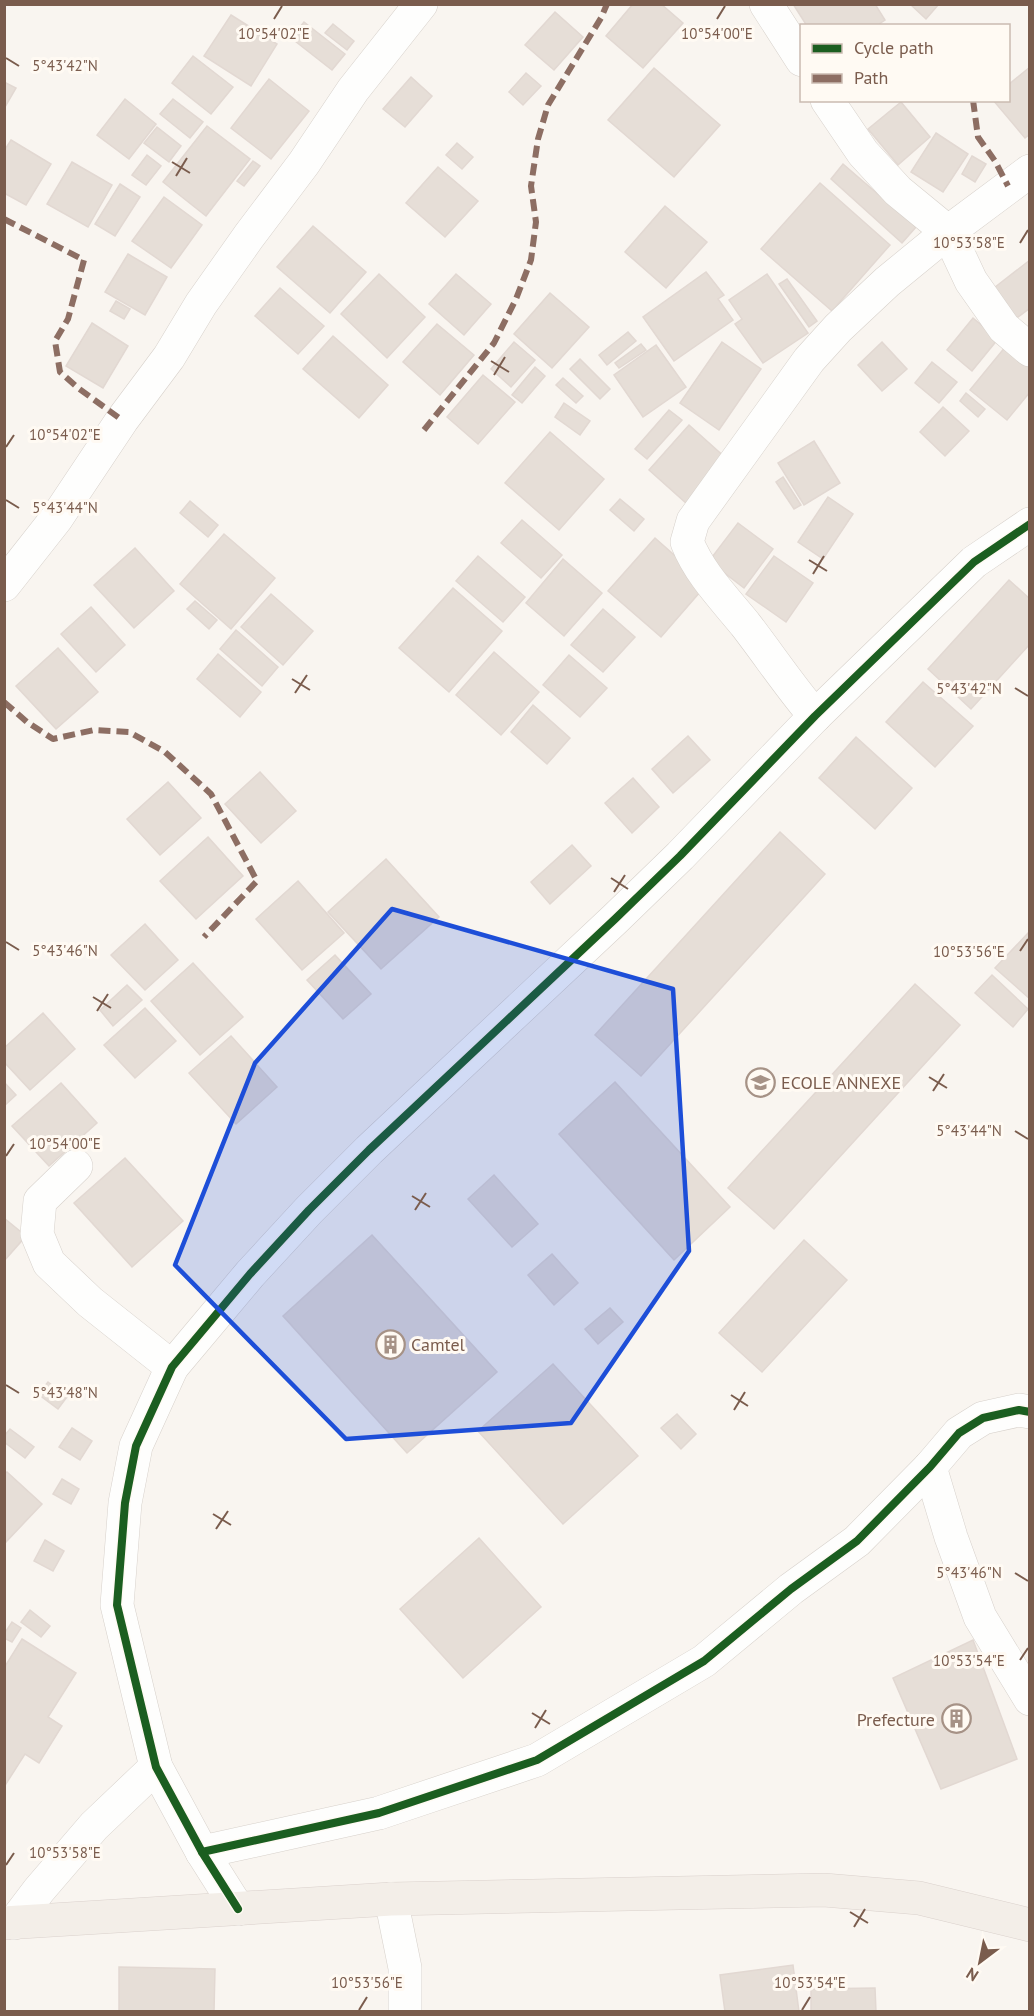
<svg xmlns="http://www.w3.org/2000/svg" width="1034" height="2016" font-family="'PT Sans',sans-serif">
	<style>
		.building { fill: #e6ded7; stroke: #e2d8d2; stroke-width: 1.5 }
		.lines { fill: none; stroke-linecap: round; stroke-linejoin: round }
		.minor-casing { stroke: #d7d1cb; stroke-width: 34 }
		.major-casing { stroke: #dad1cc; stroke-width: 34 }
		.minor { stroke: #fefefd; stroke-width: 33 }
		.major { stroke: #f3eee8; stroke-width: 33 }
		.quiet { stroke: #8d6e63; stroke-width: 6; stroke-dasharray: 12 6; stroke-linecap: butt }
		.cycleway-casing { stroke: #fffaf3; stroke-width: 11 }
		.cycleway { stroke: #1b5e20; stroke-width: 8 }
		.marked { fill: #1d4ed8; fill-opacity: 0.2; stroke: #1d4ed8; stroke-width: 4.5; stroke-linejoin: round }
		.ticks { fill: none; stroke: #7a5c4d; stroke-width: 2 }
		.labels { text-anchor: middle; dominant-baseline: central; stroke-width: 6; stroke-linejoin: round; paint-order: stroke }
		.poi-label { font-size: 18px; fill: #7a5c4d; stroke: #fffaf3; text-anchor: start }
		.ticks-label { font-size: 15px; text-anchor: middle; fill: #7a5c4d; stroke: #fffaf3; stroke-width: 6; stroke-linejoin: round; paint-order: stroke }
	</style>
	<rect width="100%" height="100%" fill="#f9f5f0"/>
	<g class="building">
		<path d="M633,4H661L683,23L643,68L606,36Z"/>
		<path d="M793,4H875L885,20L876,26H807Z"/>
		<path d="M910,4H939L926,19Z"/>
		<path d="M555,12L583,37L554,70L525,45Z"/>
		<path d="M231,15L277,44L251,86L204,56Z"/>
		<path d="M304,22L345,54L332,70L291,38Z"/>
		<path d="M333,24L354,41L347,50L325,33Z"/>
		<path d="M193,56L233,87L211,114L172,83Z"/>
		<path d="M1030,67V134L1025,138L993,100H1008V85Z"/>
		<path d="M654,68L720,125L674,177L608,120Z"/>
		<path d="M526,73L541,86L523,105L509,92Z"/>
		<path d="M411,77L432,96L405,127L383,109Z"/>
		<path d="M269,79L309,111L271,159L231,128Z"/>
		<path d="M4,82L16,88L5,107H4Z"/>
		<path d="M125,99L156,124L129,159L97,135Z"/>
		<path d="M173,99L203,122L190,138L160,114Z"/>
		<path d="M901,102L930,137L898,165L868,129Z"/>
		<path d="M207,126L250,159L206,216L163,182Z"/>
		<path d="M157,127L181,146L169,162L144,143Z"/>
		<path d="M936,133L968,154L943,192L911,172Z"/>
		<path d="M11,140L51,164L26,205L4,193V151Z"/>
		<path d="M457,143L473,157L462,169L446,155Z"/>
		<path d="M147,155L161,166L146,185L132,175Z"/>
		<path d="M972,156L986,164L975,182L962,174Z"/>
		<path d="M253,161L260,166L244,186L237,181Z"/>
		<path d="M72,162L112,185L88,227L47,204Z"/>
		<path d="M843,164L916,227L902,243L831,179Z"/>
		<path d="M438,167L478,201L445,237L406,203Z"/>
		<path d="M820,183L890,245L832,311L761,249Z"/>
		<path d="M120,184L140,197L115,236L95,224Z"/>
		<path d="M164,197L202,225L171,268L132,241Z"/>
		<path d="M665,206L707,242L666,288L625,252Z"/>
		<path d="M313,226L366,272L330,313L277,267Z"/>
		<path d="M128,254L167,277L145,315L105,292Z"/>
		<path d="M1030,260V308L1014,320L990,291Z"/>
		<path d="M706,272L724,295L718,299L733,320L674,361L643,317Z"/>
		<path d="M379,274L425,317L387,358L341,314Z"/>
		<path d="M456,274L491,304L464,335L429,304Z"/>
		<path d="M767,274L808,333L763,363L735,324L742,319L729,300Z"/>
		<path d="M787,279L817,321L809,327L779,284Z"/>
		<path d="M280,288L324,326L298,354L255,316Z"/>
		<path d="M550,293L589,327L552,368L514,334Z"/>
		<path d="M116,301L130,309L124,319L110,311Z"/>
		<path d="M973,318L998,339L972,371L947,350Z"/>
		<path d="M92,323L128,346L103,388L66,366Z"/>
		<path d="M437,324L474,355L440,395L403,362Z"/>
		<path d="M628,332L636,341L607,365L599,355Z"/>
		<path d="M333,336L388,385L359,418L303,369Z"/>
		<path d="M514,342L535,360L511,387L491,369Z"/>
		<path d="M722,342L761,369L719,430L680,403Z"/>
		<path d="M882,342L907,369L882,391L858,365Z"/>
		<path d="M641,344L646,350L619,368L615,363Z"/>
		<path d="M656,345L686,387L643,417L614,375Z"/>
		<path d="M1006,346L1030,365V392L1007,420L970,390Z"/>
		<path d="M580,359L610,389L600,399L570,369Z"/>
		<path d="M932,362L957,382L939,403L915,383Z"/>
		<path d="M535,367L545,376L522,403L512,395Z"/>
		<path d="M483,375L515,402L478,444L447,417Z"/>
		<path d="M563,378L583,396L576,403L556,385Z"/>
		<path d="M966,393L985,409L978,417L960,401Z"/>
		<path d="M564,403L590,421L580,435L555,417Z"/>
		<path d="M943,407L969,431L945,456L920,432Z"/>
		<path d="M669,410L682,420L647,459L635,449Z"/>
		<path d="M689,425L727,459L687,504L649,470Z"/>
		<path d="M550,432L604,479L559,530L505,483Z"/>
		<path d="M814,441L840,483L804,505L778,463Z"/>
		<path d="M783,477L801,505L794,509L776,482Z"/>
		<path d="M828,497L853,514L823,559L798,542Z"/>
		<path d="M620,499L644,519L634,531L610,510Z"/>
		<path d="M190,501L218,525L208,537L180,513Z"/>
		<path d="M522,520L562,555L541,578L501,543Z"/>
		<path d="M738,523L773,549L744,588L709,561Z"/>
		<path d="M224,534L275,578L231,629L180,584Z"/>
		<path d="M655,538L707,584L661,637L608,591Z"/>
		<path d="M135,548L174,591L134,628L94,585Z"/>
		<path d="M478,556L525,597L503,622L456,581Z"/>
		<path d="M774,556L813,583L786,622L746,594Z"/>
		<path d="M563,559L602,593L564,636L526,603Z"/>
		<path d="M1009,580L1030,599V644L971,709L928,669Z"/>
		<path d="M453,588L502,631L449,692L399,648Z"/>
		<path d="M271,594L313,631L283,665L241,627Z"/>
		<path d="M195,601L217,620L209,629L187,609Z"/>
		<path d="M91,607L125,645L96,672L61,634Z"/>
		<path d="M603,609L635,637L603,672L571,645Z"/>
		<path d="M236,630L278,667L262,686L220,649Z"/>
		<path d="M58,648L98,692L56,729L16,686Z"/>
		<path d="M494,652L539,692L501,735L456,695Z"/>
		<path d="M218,654L261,692L240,717L197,679Z"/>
		<path d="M569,655L607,688L580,717L543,685Z"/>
		<path d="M923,682L973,726L935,767L886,722Z"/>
		<path d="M533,705L570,738L547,764L511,732Z"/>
		<path d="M688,736L710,760L673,793L652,769Z"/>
		<path d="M856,737L912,788L875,829L819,778Z"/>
		<path d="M260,772L296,811L261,843L225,804Z"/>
		<path d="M633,778L659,807L632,833L605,803Z"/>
		<path d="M168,782L201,818L160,855L127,819Z"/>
		<path d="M780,832L825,874L641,1076L595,1035Z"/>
		<path d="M208,837L243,876L196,919L160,881Z"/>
		<path d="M572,845L591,866L550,904L531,882Z"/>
		<path d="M386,859L439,917L381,969L328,912Z"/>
		<path d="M298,881L344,933L302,970L256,919Z"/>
		<path d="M145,924L178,960L145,990L111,955Z"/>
		<path d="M1030,931V999L995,968Z"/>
		<path d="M335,955L371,994L343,1019L307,980Z"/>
		<path d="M193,963L243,1017L200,1055L151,1001Z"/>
		<path d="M992,975L1028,1009L1013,1027L975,993Z"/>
		<path d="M915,984L960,1025L774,1229L728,1188Z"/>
		<path d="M127,985L142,1000L113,1026L100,1010Z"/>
		<path d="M145,1008L176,1041L135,1078L104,1045Z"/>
		<path d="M43,1013L75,1049L30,1090L4,1062V1048Z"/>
		<path d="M231,1036L277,1087L236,1124L189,1073Z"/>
		<path d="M4,1082L16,1095L4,1106Z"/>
		<path d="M615,1082L730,1207L674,1260L559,1134Z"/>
		<path d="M61,1083L97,1123L49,1166L12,1126Z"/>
		<path d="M125,1158L183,1221L132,1267L74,1203Z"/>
		<path d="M494,1175L538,1224L512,1247L468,1199Z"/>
		<path d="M4,1218L26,1236L4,1261Z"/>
		<path d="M372,1235L497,1372L407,1453L283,1316Z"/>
		<path d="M804,1240L847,1280L762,1372L719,1333Z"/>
		<path d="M552,1254L578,1283L554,1305L528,1275Z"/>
		<path d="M610,1308L623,1322L598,1344L585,1329Z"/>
		<path d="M553,1364L638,1456L563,1524L478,1431Z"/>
		<path d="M48,1382L67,1397L58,1409L38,1394Z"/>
		<path d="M677,1414L696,1434L681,1449L661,1428Z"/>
		<path d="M72,1428L92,1441L80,1460L59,1447Z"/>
		<path d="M10,1429L34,1447L25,1458L4,1442V1436Z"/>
		<path d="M7,1472L42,1504L4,1544V1474Z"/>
		<path d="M62,1479L79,1489L71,1504L53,1494Z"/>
		<path d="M479,1538L541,1607L463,1678L400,1609Z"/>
		<path d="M45,1540L64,1551L53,1571L34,1561Z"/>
		<path d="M30,1610L50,1626L41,1637L21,1622Z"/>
		<path d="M12,1622L21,1628L12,1642L4,1638V1634Z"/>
		<path d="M22,1639L76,1673L48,1717L62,1726L39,1763L25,1754L4,1787V1668Z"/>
		<path d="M973,1640L1017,1759L941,1789L893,1678Z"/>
		<path d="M793,1965L799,2012H725L720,1975Z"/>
		<path d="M119,1967L215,1969L214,2012H119Z"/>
		<path d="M875,1988L876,2012H811V1989Z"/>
	</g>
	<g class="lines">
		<defs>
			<g id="minor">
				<path d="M766,4L802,60"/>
				<path d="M827,100L863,153L898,191L948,232L971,281L1004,328L1030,350"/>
				<path d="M4,585L56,519L122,420L169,357L201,304L249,236L304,163L353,90L421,4"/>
				<path d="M815,716C790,687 769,655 745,624C723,597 700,574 687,542L693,521L809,360L838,328L887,282L948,232L1030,171"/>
				<path d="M76,1166L40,1201L37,1234L49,1263L90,1302L172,1367"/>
				<path d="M930,1467L951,1537L980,1617L1030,1699"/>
				<path d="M202,1852L379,1813L537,1760L704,1661L791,1589L857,1541L930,1467L959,1433L983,1418L1019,1410L1030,1412"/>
				<path d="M391,1899L405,1968V2012"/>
				<path d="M238,1909L202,1852L156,1767L117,1605L125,1503L136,1446L172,1367L250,1274L309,1210L369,1150L615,919L680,856L815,716L974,562L1030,524"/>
				<path d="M14,1923L39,1890L94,1826L156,1767"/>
			</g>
			<path id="major" d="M4,1923L391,1899L824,1890L919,1898L1030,1925"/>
		</defs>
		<use href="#minor" class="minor-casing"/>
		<use href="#major" class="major-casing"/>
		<use href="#minor" class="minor"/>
		<use href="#major" class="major"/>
		<g class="quiet">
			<path d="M973,100L978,137L995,161L1008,186"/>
			<path d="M4,219L84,260L68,319L55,341L60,372L78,388L122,420"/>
			<path d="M424,430L494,343L516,299L531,260L536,222L531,186L538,139L548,105L601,18L607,4"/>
			<path d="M4,702L27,722L53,739L94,730L129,732L165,752L211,794L257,881L204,937"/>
		</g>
		<defs>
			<g id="cycleway">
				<path d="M202,1852L379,1813L537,1760L704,1661L791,1589L857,1541L930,1467L959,1433L983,1418L1019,1410L1030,1412"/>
				<path d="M238,1909L202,1852L156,1767L117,1605L125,1503L136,1446L172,1367L250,1274L309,1210L369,1150L615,919L680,856L815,716L974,562L1030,524"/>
			</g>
		</defs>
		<use href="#cycleway" class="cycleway-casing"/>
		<use href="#cycleway" class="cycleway"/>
	</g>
	<path class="marked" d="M392,909L673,989L689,1251L571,1423L346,1439L175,1265L255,1063Z"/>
	<path class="ticks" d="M274,19L282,6M717,19L725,6M6,58L19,66M172,162L190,173M176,176L187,158M1020,243L1028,230M491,361L509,372M494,375L505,357M6,447L14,435M6,500L19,508M809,560L827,571M813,574L824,556M292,679L310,690M1015,688L1028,696M295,693L307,675M611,878L628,889M614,892L625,875M6,942L19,950M1020,951L1028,939M93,997L111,1008M97,1011L108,994M929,1077L947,1088M933,1091L944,1074M1015,1131L1028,1139M6,1156L14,1144M412,1196L430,1207M415,1210L426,1193M6,1385L19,1393M731,1395L748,1406M734,1410L745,1392M213,1514L231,1525M216,1529L228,1511M1015,1573L1028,1581M1020,1660L1028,1648M532,1713L550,1724M535,1728L546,1710M6,1865L14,1853M850,1912L868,1923M854,1927L865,1909M359,2010L367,1997M802,2010L810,1997"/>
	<defs>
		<symbol id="school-ring" viewBox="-11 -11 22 22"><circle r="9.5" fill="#fffaf3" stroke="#a69286" stroke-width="1.5"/><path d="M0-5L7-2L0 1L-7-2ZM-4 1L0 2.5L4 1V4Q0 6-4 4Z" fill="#a69286"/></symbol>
		<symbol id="building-ring" viewBox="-11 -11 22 22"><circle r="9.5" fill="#fffaf3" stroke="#a69286" stroke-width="1.5"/><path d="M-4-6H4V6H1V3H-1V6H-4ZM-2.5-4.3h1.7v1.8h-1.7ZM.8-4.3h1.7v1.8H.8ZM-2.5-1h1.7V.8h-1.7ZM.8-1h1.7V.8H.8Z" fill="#a69286"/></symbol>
	</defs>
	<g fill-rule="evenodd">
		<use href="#school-ring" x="744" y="1066" width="33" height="33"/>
		<use href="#building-ring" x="374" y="1328" width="33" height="33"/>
		<use href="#building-ring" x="940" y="1702" width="33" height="33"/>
	</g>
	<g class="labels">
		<g class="poi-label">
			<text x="781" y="1082">ECOLE ANNEXE</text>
			<text x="411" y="1344">Camtel</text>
			<text x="935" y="1719" text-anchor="end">Prefecture</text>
		</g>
	</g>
	<g class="ticks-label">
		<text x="274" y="39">10°54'02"E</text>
		<text x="717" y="39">10°54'00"E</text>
		<text x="65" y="71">5°43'42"N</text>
		<text x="969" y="248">10°53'58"E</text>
		<text x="65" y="440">10°54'02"E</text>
		<text x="65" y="513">5°43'44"N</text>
		<text x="969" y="694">5°43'42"N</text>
		<text x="65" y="956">5°43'46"N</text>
		<text x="969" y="957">10°53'56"E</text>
		<text x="969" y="1136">5°43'44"N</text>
		<text x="65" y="1149">10°54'00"E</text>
		<text x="65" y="1398">5°43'48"N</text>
		<text x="969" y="1578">5°43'46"N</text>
		<text x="969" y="1666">10°53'54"E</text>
		<text x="65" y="1858">10°53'58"E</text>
		<text x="367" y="1988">10°53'56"E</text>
		<text x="810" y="1988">10°53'54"E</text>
	</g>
	<rect width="1034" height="2016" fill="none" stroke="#7a5c4d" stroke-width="12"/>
	<rect x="800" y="24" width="210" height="78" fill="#fffaf3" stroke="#cabbb1" stroke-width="1.5"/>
	<rect x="812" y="44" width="30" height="9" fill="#1b5e20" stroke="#cabbb1" stroke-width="1.5"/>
	<text x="854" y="54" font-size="18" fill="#7a5c4d">Cycle path</text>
	<rect x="812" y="74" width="30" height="9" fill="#8d6e63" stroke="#cabbb1" stroke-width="1.5"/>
	<text x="854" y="84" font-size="18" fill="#7a5c4d">Path</text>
	<g transform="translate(980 1962) rotate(212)" stroke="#fffaf3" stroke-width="4.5" paint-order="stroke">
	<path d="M0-4.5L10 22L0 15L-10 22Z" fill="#7a5c4d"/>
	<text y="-9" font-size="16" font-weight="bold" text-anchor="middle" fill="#7a5c4d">N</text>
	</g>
</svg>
